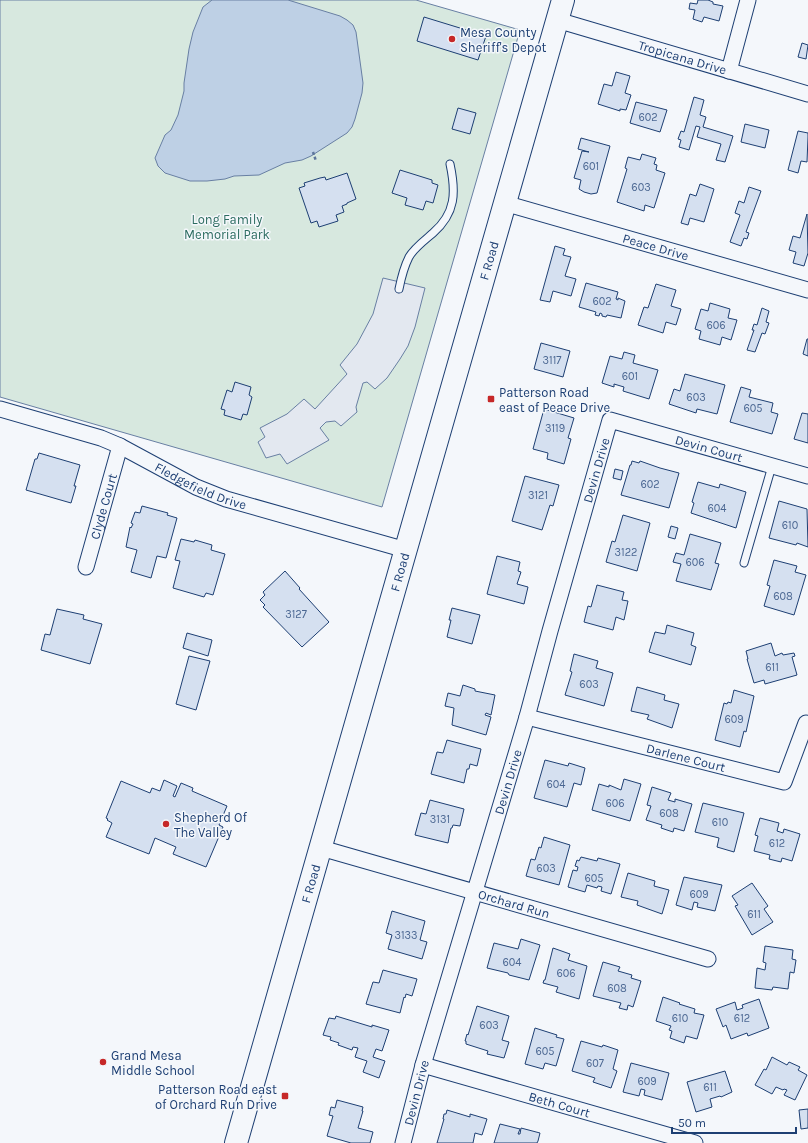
<svg xmlns="http://www.w3.org/2000/svg" width="808" height="1143" font-family="Karla,sans-serif">
	<style>
		.green { fill: #d7e8df; stroke: #687fa3 }
		.parking { fill: #e3e8f0; stroke: #687fa3 }
		.water { fill: #bed0e5; stroke: #687fa3 }
		.building { fill: #d5e0f0; stroke: #1d3f73 }
		.lines { fill: none; stroke-linecap: round; stroke-linejoin: round }
		.lane-casing { stroke: #1d3f73; stroke-width: 9 }
		.street-casing { stroke: #1d3f73; stroke-width: 17 }
		.primary-casing { stroke: #1d3f73; stroke-width: 24 }
		.path { stroke: #5e769c; stroke-width: 2.5; stroke-dasharray: 3 2; stroke-linecap: butt }
		.lane { stroke: #f4f7fb; stroke-width: 7 }
		.street { stroke: #f4f7fb; stroke-width: 15 }
		.primary { stroke: #f4f7fb; stroke-width: 22 }
		.poi-dot { fill: #c62828; stroke: #f4f7fb; stroke-width: 1.5 }
		.labels { text-anchor: middle; dominant-baseline: central; stroke-width: 3; stroke-linejoin: round; paint-order: stroke }
		.number-label { font-size: 11px; fill: #4b6792 }
		.poi-label { font-size: 13px; fill: #1d3f73; stroke: #f4f7fb; text-anchor: start }
		.street-label { font-size: 13px; fill: #1d3f73; stroke: #f4f7fb }
		.park-label { font-size: 13px; fill: #2c6c60; stroke: #f4f7fb }
	</style>
	<rect width="100%" height="100%" fill="#f4f7fb"/>
	<path class="green" d="M0,0H416L520,30L382,507L0,397Z"/>
	<path class="parking" d="M383,278L425,288L415,327L408,346L400,359L387,378L375,389L367,382L363,383L356,407L357,412L341,426L335,421L326,422L320,428L329,440L287,464L280,454L266,458L258,442L265,437L260,428L287,414L304,399L315,409L347,374L340,365L357,344L373,314Z"/>
	<path class="water" d="M212,0H288L340,16L347,20L353,25L356,32L363,83L362,93L355,119L352,127L347,133L311,156L302,160L285,163L259,175L234,176L225,179L207,181H190L165,173L158,166L155,158L165,135L171,130L178,115L184,91V83L189,49L193,32L203,7Z"/>
	<g class="building">
		<path d="M698,0H708L713,2V4L723,6L719,21L704,17L702,22L693,19L695,10L689,9L690,3L697,4Z"/>
		<path d="M424,17L486,36L478,60L417,41Z"/>
		<path d="M802,43L808,45L806,59L798,57Z"/>
		<path d="M616,72L630,76L625,93L631,95L626,110L620,109V111L598,104L604,84L612,86Z"/>
		<path d="M694,97L704,100L700,115L706,117L703,127L733,136L725,162L716,160L721,144L697,137L700,127L696,126L689,150L679,147L681,140L678,139L681,131L684,132Z"/>
		<path d="M636,102L667,110L660,132L630,123Z"/>
		<path d="M458,108L476,113L470,134L452,129Z"/>
		<path d="M745,124L769,130L765,148L741,142Z"/>
		<path d="M798,131L808,133V137L807,162L801,161L798,173L788,170Z"/>
		<path d="M581,138L610,146L597,193L591,194L584,192L579,189L581,180L574,178L582,151L589,152L578,149Z"/>
		<path d="M642,154L656,158L654,164L657,165L656,170L665,173L654,208L645,205L644,211L617,202L627,169L625,168L628,157L640,160Z"/>
		<path d="M400,170L432,180V183L438,185L433,203L426,201L423,210L405,205L407,198L392,193Z"/>
		<path d="M347,173L356,199L347,203V204L342,206L344,212L336,215L338,221L319,227L317,221L311,223L299,188L305,186L304,183L320,178L325,177L326,180Z"/>
		<path d="M700,184L714,189L704,222L690,218L688,225L681,223L690,194L696,196Z"/>
		<path d="M749,187L761,191L746,232L749,233L747,239L744,238L741,246L730,242L740,215L735,213L739,201L744,203Z"/>
		<path d="M807,214L808,253L804,266L793,263L796,252L789,250L793,236L800,238Z"/>
		<path d="M555,246L565,249L563,255L571,257L565,276L576,279L571,296L553,291L550,302L540,300Z"/>
		<path d="M586,283L618,292L616,299L618,300V298L625,301L621,318L607,315L606,317L602,316V314L600,313L599,316L595,315L596,312L579,307Z"/>
		<path d="M656,284L676,290L671,306L681,309L676,325L666,322L663,333L638,325L644,307L648,308Z"/>
		<path d="M710,303L730,309L728,318L737,320L731,340L722,337L720,345L699,339L701,331L695,329L701,309L708,311Z"/>
		<path d="M762,308L769,311L766,322L769,323L765,334L762,333L755,352L747,350L754,330H752L754,324L757,325Z"/>
		<path d="M807,339H808V356L803,354Z"/>
		<path d="M541,343L570,351L563,377L534,369Z"/>
		<path d="M624,352L635,355L633,363L658,370L649,399L623,391L624,387L614,384V387L602,383L610,356L622,359Z"/>
		<path d="M685,374L725,385L717,414L697,409L696,413L669,404L674,389L680,391Z"/>
		<path d="M235,382L251,387L249,395L252,397L247,415L243,414L241,420L224,415L225,410L221,409L227,390L232,392Z"/>
		<path d="M741,387L751,390L749,397L773,403L771,412L778,414L772,434L730,422Z"/>
		<path d="M544,409L574,418L568,438L571,439L564,464L547,459L548,453L533,449Z"/>
		<path d="M802,413L808,414V443L794,439Z"/>
		<path d="M39,453L80,465L74,486H76L71,503L26,490L35,459H37Z"/>
		<path d="M632,461L639,463L640,461L660,468L679,473L669,508L621,495L630,465H631Z"/>
		<path d="M615,469L623,471L621,480L613,478Z"/>
		<path d="M525,476L559,485L553,506L550,505L542,530L512,521Z"/>
		<path d="M698,482L719,488L720,484L746,492L736,528L691,513L694,503L692,502Z"/>
		<path d="M779,501L807,509L808,547L797,543L796,545L769,538Z"/>
		<path d="M142,506L168,513L167,515L177,518L166,558L157,556L151,578L131,572L137,550L126,547L130,527L131,528L133,524L131,523L135,512L140,513Z"/>
		<path d="M623,515L650,523L637,571L606,562L612,541L615,542Z"/>
		<path d="M671,526L678,528L675,539L668,537Z"/>
		<path d="M690,534L721,543L715,563L719,564L711,590L676,581L681,564L673,562L676,553L684,555Z"/>
		<path d="M181,539L194,542L195,540L212,545L211,550L225,554L213,595L206,593L204,597L173,588L180,561L175,560Z"/>
		<path d="M497,556L520,562L518,571L521,572L517,584L528,587L524,604L487,594Z"/>
		<path d="M774,560L797,566L795,572L806,575L794,615L764,606L770,586L767,585Z"/>
		<path d="M285,571L300,588L299,589L329,622L302,647L263,607L265,605L260,600L265,595L263,592Z"/>
		<path d="M597,585L624,592L622,600L628,601L624,620L616,617L613,630L584,622L588,606L591,607Z"/>
		<path d="M452,608L480,615L472,644L447,637L451,620H449Z"/>
		<path d="M57,609L84,615L83,619L102,624L90,664L41,650L45,634L50,635Z"/>
		<path d="M667,625L694,633L691,645L696,647L691,665L649,652L655,632L665,634Z"/>
		<path d="M187,633L212,640L208,656L183,648Z"/>
		<path d="M771,643L775,656L782,653L783,655L794,653L795,656L792,657L797,675L765,684L764,680L754,683L747,659H748L746,651Z"/>
		<path d="M574,654L598,661L596,668L613,673L604,706L565,695L572,672L570,671Z"/>
		<path d="M189,656L210,661L196,710L176,704Z"/>
		<path d="M463,685L475,689V691L495,695L491,715L486,713L485,715L491,717L486,735L452,725L454,708L445,706L448,693L460,696Z"/>
		<path d="M637,687L665,695L664,700L679,704L672,728L647,719L649,715L631,711Z"/>
		<path d="M734,690L754,696L746,732L744,731L740,747L715,740L724,703L727,704L728,702L731,703Z"/>
		<path d="M447,740L481,749L477,766L470,764L469,769H467L464,783L431,774L437,752L443,753Z"/>
		<path d="M545,760L568,766L569,763L585,768L581,785L574,783L567,807L534,798Z"/>
		<path d="M624,779L641,784L630,821L592,810L599,784L609,787V785L621,790Z"/>
		<path d="M164,780L177,786L173,796L175,797L181,783L193,788L192,791L227,806L219,825L223,827L206,867L173,854L176,847L155,838L149,854L106,837L112,823L107,820L108,819L106,818L121,781L150,793L152,788L160,791Z"/>
		<path d="M652,787L671,793L668,800L675,802V799L692,804L684,831L674,828L673,832L661,828L662,825L646,820L651,806L647,805Z"/>
		<path d="M430,800L464,809L460,826L453,825L452,828H451L448,843L415,835L421,813L426,814Z"/>
		<path d="M703,803L744,813L734,852L717,847L719,838L695,832Z"/>
		<path d="M760,818L779,823L777,831L783,833L784,829L800,834L792,861L782,858L781,862L769,859L770,855L754,851L758,836L755,835Z"/>
		<path d="M544,837L570,845L559,885L526,876L531,859L535,860L539,847L541,848Z"/>
		<path d="M581,857L597,861L598,858L620,864L611,894L601,891L602,887L598,886L597,888L587,885L585,892L568,887L573,870L577,871L578,867L575,866L577,860L579,861Z"/>
		<path d="M628,873L655,881L654,886L669,890L662,914L637,905L638,901L621,897Z"/>
		<path d="M684,877L722,885L715,911L697,907L698,903L694,902L692,910L676,905Z"/>
		<path d="M752,883L768,906L764,909L773,922L752,935L735,906L738,905L732,896Z"/>
		<path d="M392,911L425,921L420,940L427,942L422,959L388,949L392,935L386,933Z"/>
		<path d="M521,939L540,945L529,980L509,975L508,973L487,968L494,943L518,949Z"/>
		<path d="M765,946L793,950L792,959L796,960L794,973L790,972L788,989L773,987L772,990L755,988L757,968L765,970L766,963L763,962Z"/>
		<path d="M553,948L570,954L568,960L587,966L579,999L556,992L558,987L543,983L544,980H545Z"/>
		<path d="M603,962L620,967L618,971L632,975L631,978L641,981L633,1007L628,1005L627,1010L619,1008L621,1003L593,996Z"/>
		<path d="M383,970L417,979L412,996L406,994L405,998L404,997L400,1013L366,1004L373,982L379,983Z"/>
		<path d="M663,997L680,1003L679,1004L695,1009L694,1013L704,1015L697,1039L686,1036L684,1043L670,1038L672,1031L669,1030L671,1026L656,1021Z"/>
		<path d="M759,999L769,1028L748,1036L747,1033L731,1039L726,1025L723,1027L716,1009L735,1002L737,1010L743,1008L742,1005Z"/>
		<path d="M477,1006L509,1016L502,1040L509,1042L504,1058L487,1054L488,1051L466,1044V1041H465L467,1034L468,1035Z"/>
		<path d="M336,1016L372,1027V1025L389,1030L382,1051L376,1049L373,1057L385,1061L379,1078L363,1072L367,1061L355,1057L358,1048L353,1047L352,1050L338,1045L339,1043L330,1040L331,1037L323,1035L329,1018L335,1019Z"/>
		<path d="M535,1028L557,1035L556,1037L564,1039L556,1066L545,1063L543,1069L525,1064Z"/>
		<path d="M581,1041L602,1047L603,1045L618,1050L613,1069L617,1071L611,1088L593,1082L595,1078L572,1071Z"/>
		<path d="M772,1057L787,1065L789,1062L800,1067L798,1070L807,1075L795,1100L784,1095L787,1090L784,1089L783,1090L776,1087L772,1094L755,1085L764,1069L766,1070Z"/>
		<path d="M631,1063L669,1073L662,1100L644,1095L645,1090L641,1089L639,1096L623,1092Z"/>
		<path d="M725,1071L732,1092L721,1097L720,1096L710,1099L712,1107L696,1112L687,1082Z"/>
		<path d="M337,1100L363,1107L362,1111H363L358,1128L373,1132L370,1143H351L327,1136L333,1116L329,1115L331,1107L335,1108Z"/>
		<path d="M808,1109V1128L801,1129L799,1110Z"/>
		<path d="M447,1110L470,1117V1114L487,1119L482,1135L475,1133L473,1143H437L444,1119H443L444,1114H446Z"/>
		<path d="M500,1124L520,1129L518,1134H520L521,1128L540,1133L538,1141L537,1143H494Z"/>
	</g>
	<g class="lines">
		<defs>
			<g id="lane">
				<path d="M399,289C401,279 404,267 409,257C414,248 425,240 433,233C456,213 456,192 450,164"/>
				<path d="M744,563L772,466"/>
			</g>
			<g id="street">
				<path id="s1" d="M557,20L808,94"/>
				<path d="M729,71L748,0"/>
				<path id="s2" d="M504,203L808,290"/>
				<path id="s3" d="M0,409L101,438L120,446L196,487L226,499L406,550"/>
				<path id="s4" d="M86,567L120,446"/>
				<path id="s5" d="M527,717L784,782L806,723"/>
				<path id="s6" d="M321,848L708,959"/>
				<path id="s7" d="M423,1065L695,1143"/>
				<path id="s8" d="M403,1143L423,1065L527,717L550,631L610,420L808,476"/>
			</g>
			<g id="primary">
				<path id="s9" d="M236,1143L563,0"/>
			</g>
		</defs>
		<use href="#lane" class="lane-casing"/>
		<use href="#street" class="street-casing"/>
		<use href="#primary" class="primary-casing"/>
		<path class="path" d="M313,152L316,161"/>
		<use href="#lane" class="lane"/>
		<use href="#street" class="street"/>
		<use href="#primary" class="primary"/>
	</g>
	<g class="poi-dot">
		<circle cx="452" cy="39" r="4"/>
		<rect x="487" y="395" width="8" height="8" rx="2"/>
		<circle cx="166" cy="824" r="4"/>
		<circle cx="103" cy="1062" r="4"/>
		<rect x="281" y="1092" width="8" height="8" rx="2"/>
	</g>
	<g class="labels">
		<g class="number-label">
			<text x="648" y="117">602</text>
			<text x="591" y="166">601</text>
			<text x="641" y="187">603</text>
			<text x="602" y="301">602</text>
			<text x="716" y="325">606</text>
			<text x="552" y="360">3117</text>
			<text x="630" y="376">601</text>
			<text x="696" y="397">603</text>
			<text x="753" y="408">605</text>
			<text x="555" y="428">3119</text>
			<text x="650" y="484">602</text>
			<text x="538" y="495">3121</text>
			<text x="717" y="508">604</text>
			<text x="790" y="525">610</text>
			<text x="626" y="552">3122</text>
			<text x="695" y="562">606</text>
			<text x="783" y="596">608</text>
			<text x="296" y="614">3127</text>
			<text x="772" y="667">611</text>
			<text x="589" y="684">603</text>
			<text x="734" y="719">609</text>
			<text x="556" y="784">604</text>
			<text x="615" y="803">606</text>
			<text x="669" y="813">608</text>
			<text x="440" y="819">3131</text>
			<text x="720" y="822">610</text>
			<text x="777" y="843">612</text>
			<text x="546" y="868">603</text>
			<text x="594" y="878">605</text>
			<text x="699" y="894">609</text>
			<text x="754" y="914">611</text>
			<text x="406" y="935">3133</text>
			<text x="512" y="962">604</text>
			<text x="566" y="973">606</text>
			<text x="617" y="988">608</text>
			<text x="680" y="1018">610</text>
			<text x="742" y="1018">612</text>
			<text x="489" y="1025">603</text>
			<text x="545" y="1051">605</text>
			<text x="595" y="1063">607</text>
			<text x="647" y="1081">609</text>
			<text x="710" y="1087">611</text>
		</g>
		<g class="poi-label">
			<text x="460" y="32">Mesa County<tspan x="460" dy="15">Sheriff's Depot</tspan></text>
			<text x="499" y="392">Patterson Road<tspan x="499" dy="15">east of Peace Drive</tspan></text>
			<text x="174" y="817">Shepherd Of<tspan x="174" dy="15">The Valley</tspan></text>
			<text x="111" y="1055">Grand Mesa<tspan x="111" dy="15">Middle School</tspan></text>
			<text x="277" y="1089" text-anchor="end">Patterson Road east<tspan x="277" dy="15">of Orchard Run Drive</tspan></text>
		</g>
		<g class="street-label">
			<text stroke="none"><textPath href="#s1" startOffset="131">Tropicana Drive</textPath></text>
			<text stroke="none"><textPath href="#s2" startOffset="158">Peace Drive</textPath></text>
			<text stroke="none"><textPath href="#s9" startOffset="918">F Road</textPath></text>
			<text stroke="none"><textPath href="#s8" startOffset="855">Devin Court</textPath></text>
			<text stroke="none"><textPath href="#s8" startOffset="700">Devin Drive</textPath></text>
			<text stroke="none"><textPath href="#s3" startOffset="216">Fledgefield Drive</textPath></text>
			<text stroke="none"><textPath href="#s4" startOffset="63">Clyde Court</textPath></text>
			<text stroke="none"><textPath href="#s9" startOffset="594">F Road</textPath></text>
			<text stroke="none"><textPath href="#s5" startOffset="164">Darlene Court</textPath></text>
			<text stroke="none"><textPath href="#s8" startOffset="376">Devin Drive</textPath></text>
			<text stroke="none"><textPath href="#s9" startOffset="270">F Road</textPath></text>
			<text stroke="none"><textPath href="#s6" startOffset="201">Orchard Run</textPath></text>
			<text stroke="none"><textPath href="#s8" startOffset="52">Devin Drive</textPath></text>
			<text stroke="none"><textPath href="#s7" startOffset="142">Beth Court</textPath></text>
		</g>
		<g class="park-label">
			<text x="227" y="219">Long Family<tspan x="227" dy="15">Memorial Park</tspan></text>
		</g>
	</g>
	<path d="M672 1127v6h124v-6" fill="none" stroke="#1d3f73" stroke-width="2"/>
	<text x="678" y="1127" font-size="12" fill="#1d3f73" stroke="#f4f7fb" stroke-width="3" paint-order="stroke">50 m</text>
</svg>
